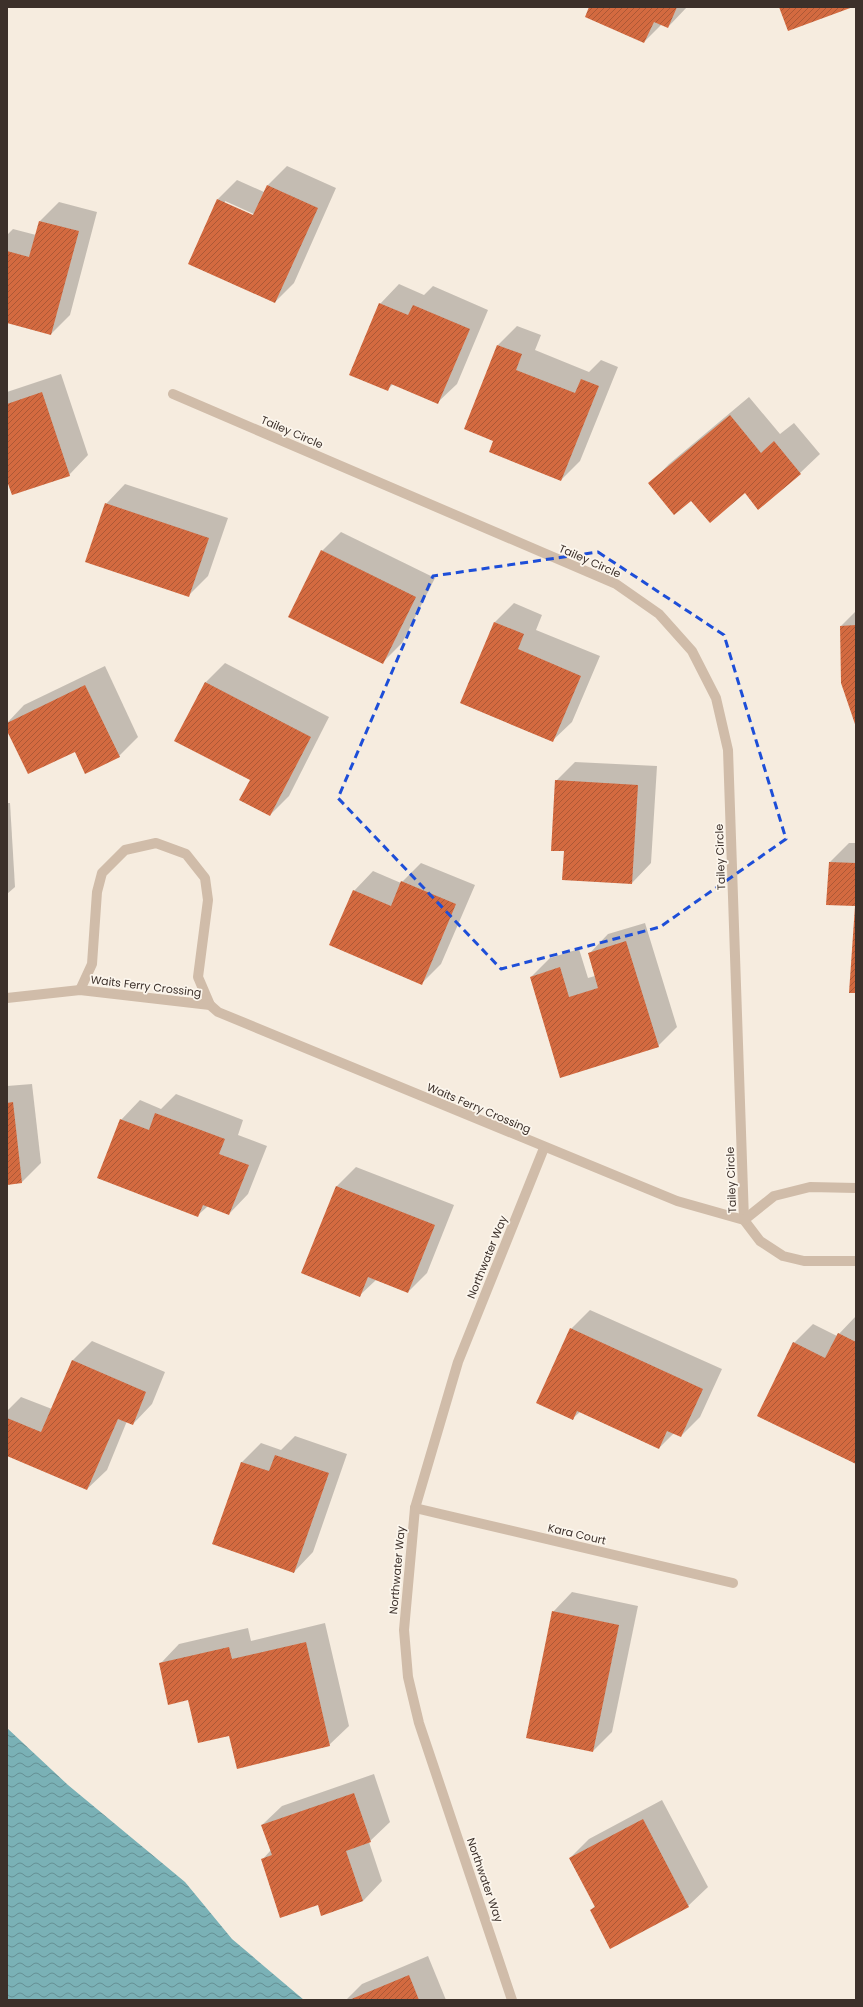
<svg xmlns="http://www.w3.org/2000/svg" width="863" height="2007" font-family="Poppins,sans-serif">
	<style>
		.water { fill: url(#water-waves) }
		.shadow { fill: #0003; fill-rule: evenodd }
		.building { fill: url(#building-hatch) }
		.lines { fill: none; stroke-linecap: round; stroke-linejoin: round }
		.minor { stroke: #d0bca9; stroke-width: 10 }
		.marked { fill: none; stroke: #1d4ed8; stroke-width: 3; stroke-dasharray: 8 5; stroke-linejoin: round }
		.labels { text-anchor: middle; dominant-baseline: central; stroke-width: 3.5; stroke-linejoin: round; paint-order: stroke }
		.street-label { font-size: 11px; fill: #3c302a; stroke: #fcf6ed }
	</style>
	<defs>
		<pattern id="water-waves" width="16" height="10" patternUnits="userSpaceOnUse"><rect width="16" height="10" fill="#7ab1b6"/><path d="M0 5q4-4 8 0t8 0" fill="none" stroke="#659094"/></pattern>
		<pattern id="building-hatch" width="6" height="6" patternUnits="userSpaceOnUse"><rect width="6" height="6" fill="#d36a40"/><path d="M-1 1l2-2M0 6l6-6M5 7l2-2" fill="none" stroke="#ac5836"/></pattern>
	</defs>
	<rect width="100%" height="100%" fill="#f6ecdf"/>
	<path class="water" d="M7,1728L68,1785L185,1882L232,1939L304,2000H7Z"/>
	<g class="shadow">
		<path d="M590,7H687L668,27L662,24L644,42Z"/>
		<path d="M287,166L336,188L294,283L275,302L189,263L218,199L237,180L264,192L268,185ZM225,201L258,216L257,218L225,203Z"/>
		<path d="M59,202L97,212L70,315L51,334L7,322V235L13,229L36,235L40,221Z"/>
		<path d="M399,284L424,295L433,286L488,310L457,384L437,403L393,384L387,390L380,304Z"/>
		<path d="M517,326L541,335L535,350L589,372L601,360L618,367L580,461L561,480L495,440L465,428L498,345Z"/>
		<path d="M61,374L88,455L69,475L7,478V392Z"/>
		<path d="M749,397L780,434L794,423L820,454L800,473L745,492L691,499L650,484L669,464Z"/>
		<path d="M125,484L228,518L208,576L189,595L106,504Z"/>
		<path d="M341,532L435,578L402,643L383,662L322,551Z"/>
		<path d="M514,603L542,615L536,630L600,656L572,722L552,741L461,703L495,622Z"/>
		<path d="M856,611V726L841,626Z"/>
		<path d="M225,663L329,717L289,796L270,815L206,682Z"/>
		<path d="M105,666L138,737L119,756L75,750L7,728V723L24,705Z"/>
		<path d="M575,762L657,766L651,863L632,883L563,879L565,850L556,781Z"/>
		<path d="M7,803H10L15,887L7,894Z"/>
		<path d="M849,843H856V992V906L830,862Z"/>
		<path d="M421,863L475,885L441,964L422,983L354,891L373,871L401,883Z"/>
		<path d="M645,923L677,1027L658,1046L531,977L550,958L579,949L588,978L595,976L589,954L608,934Z"/>
		<path d="M32,1084L41,1163L22,1182L7,1184V1086Z"/>
		<path d="M176,1094L243,1120L238,1135L267,1146L248,1194L229,1214L208,1206L197,1216L121,1120L140,1100L161,1109Z"/>
		<path d="M356,1167L454,1205L427,1273L408,1292L376,1280L360,1295L302,1273L337,1186Z"/>
		<path d="M590,1310L722,1369L700,1417L681,1436L674,1433L659,1448L580,1412L572,1419L571,1329Z"/>
		<path d="M856,1316V1463L794,1343L813,1324L837,1336Z"/>
		<path d="M92,1341L165,1372L152,1404L133,1424L127,1421L107,1470L87,1489L7,1455V1411L21,1397L52,1409L72,1361Z"/>
		<path d="M295,1436L347,1454L313,1552L294,1572L213,1543L242,1462L261,1443L281,1450Z"/>
		<path d="M572,1592L638,1606L612,1732L593,1751L553,1612Z"/>
		<path d="M325,1623L349,1726L329,1745L230,1735L189,1699L160,1664L179,1644L248,1628L251,1641Z"/>
		<path d="M374,1774L390,1822L369,1842L382,1881L363,1901L322,1915L318,1903L262,1860L271,1850L262,1825L282,1806Z"/>
		<path d="M662,1800L708,1887L688,1906L591,1910L595,1906L570,1858L589,1839Z"/>
		<path d="M428,1956L446,2000H346L362,1984Z"/>
	</g>
	<g class="building">
		<path d="M589,7H677L668,28L654,22L644,43L585,17Z"/>
		<path d="M779,7H853L788,31Z"/>
		<path d="M267,185L318,208L275,303L188,264L217,199L253,215Z"/>
		<path d="M39,221L79,231L51,335L7,323V251L29,257Z"/>
		<path d="M379,303L408,315L413,305L470,329L438,404L391,384L388,391L349,375Z"/>
		<path d="M497,345L522,354L516,370L575,393L581,379L599,386L561,481L489,452L493,441L464,429Z"/>
		<path d="M42,392L70,476L12,495L7,481V404Z"/>
		<path d="M730,415L761,453L774,441L801,474L758,510L745,493L710,523L691,501L674,515L648,483Z"/>
		<path d="M105,503L209,538L189,597L85,562Z"/>
		<path d="M321,550L416,597L383,664L288,617Z"/>
		<path d="M494,622L524,634L518,649L581,676L553,742L460,703Z"/>
		<path d="M856,625V727L841,683L840,626Z"/>
		<path d="M205,682L311,737L270,816L239,800L250,780L174,741Z"/>
		<path d="M85,685L120,757L85,774L75,752L28,774L7,731V723Z"/>
		<path d="M555,780L638,785L632,884L562,880L564,851H551Z"/>
		<path d="M829,862L856,863V993H849L855,906L826,905Z"/>
		<path d="M401,881L456,904L422,985L329,945L353,890L391,906Z"/>
		<path d="M626,941L659,1047L560,1078L530,977L560,967L569,997L598,988L588,953Z"/>
		<path d="M13,1102L22,1183L7,1185V1103Z"/>
		<path d="M155,1113L225,1139L219,1154L249,1165L229,1215L203,1205L198,1217L97,1178L120,1119L149,1130Z"/>
		<path d="M336,1186L435,1225L408,1293L368,1277L360,1297L301,1273Z"/>
		<path d="M570,1328L703,1389L681,1437L667,1431L659,1449L577,1411L573,1420L536,1403Z"/>
		<path d="M838,1333L856,1342V1464L757,1416L793,1342L825,1358Z"/>
		<path d="M72,1360L146,1392L133,1425L118,1419L87,1490L7,1456V1418L41,1432Z"/>
		<path d="M275,1455L329,1473L294,1573L212,1544L241,1462L269,1471Z"/>
		<path d="M552,1611L619,1625L593,1752L526,1738Z"/>
		<path d="M306,1642L330,1746L237,1769L229,1736L198,1743L188,1700L168,1705L159,1663L229,1647L232,1659Z"/>
		<path d="M354,1793L371,1842L346,1851L363,1901L321,1916L318,1905L280,1918L261,1859L272,1855L261,1825Z"/>
		<path d="M643,1819L689,1907L610,1949L590,1910L595,1907L569,1858Z"/>
		<path d="M409,1975L419,2000H349Z"/>
	</g>
	<g class="lines">
		<g class="minor">
			<path d="M173,394L616,584L659,614L692,651L716,698L728,750L744,1220"/>
			<path d="M80,990L92,964L97,892L102,873L125,850L156,843L186,854L205,878L208,900L198,977L210,1005"/>
			<path d="M7,998L80,990L210,1005L218,1012L677,1201L744,1220L760,1241L783,1256L804,1261H856"/>
			<path d="M744,1220L774,1196L810,1187L856,1188"/>
			<path d="M415,1508L733,1583"/>
			<path d="M512,2000L419,1723L408,1677L404,1630L415,1508L458,1362L544,1148"/>
		</g>
	</g>
	<path class="marked" d="M598,552L724,635L786,839L660,927L501,969L338,798L433,576Z"/>
	<g class="labels">
		<g class="street-label">
			<text transform="translate(292 432) rotate(23)">Tailey Circle</text>
			<text transform="translate(590 561) rotate(24)">Tailey Circle</text>
			<text transform="translate(720 857) rotate(-92)">Tailey Circle</text>
			<text transform="translate(146 986) rotate(7)">Waits Ferry Crossing</text>
			<text transform="translate(479 1108) rotate(23)">Waits Ferry Crossing</text>
			<text transform="translate(731 1180) rotate(-92)">Tailey Circle</text>
			<text transform="translate(487 1257) rotate(-68)">Northwater Way</text>
			<text transform="translate(577 1534) rotate(13)">Kara Court</text>
			<text transform="translate(397 1570) rotate(-85)">Northwater Way</text>
			<text transform="translate(485 1880) rotate(71)">Northwater Way</text>
		</g>
	</g>
	<rect width="863" height="2007" fill="none" stroke="#3c302a" stroke-width="16"/>
</svg>
